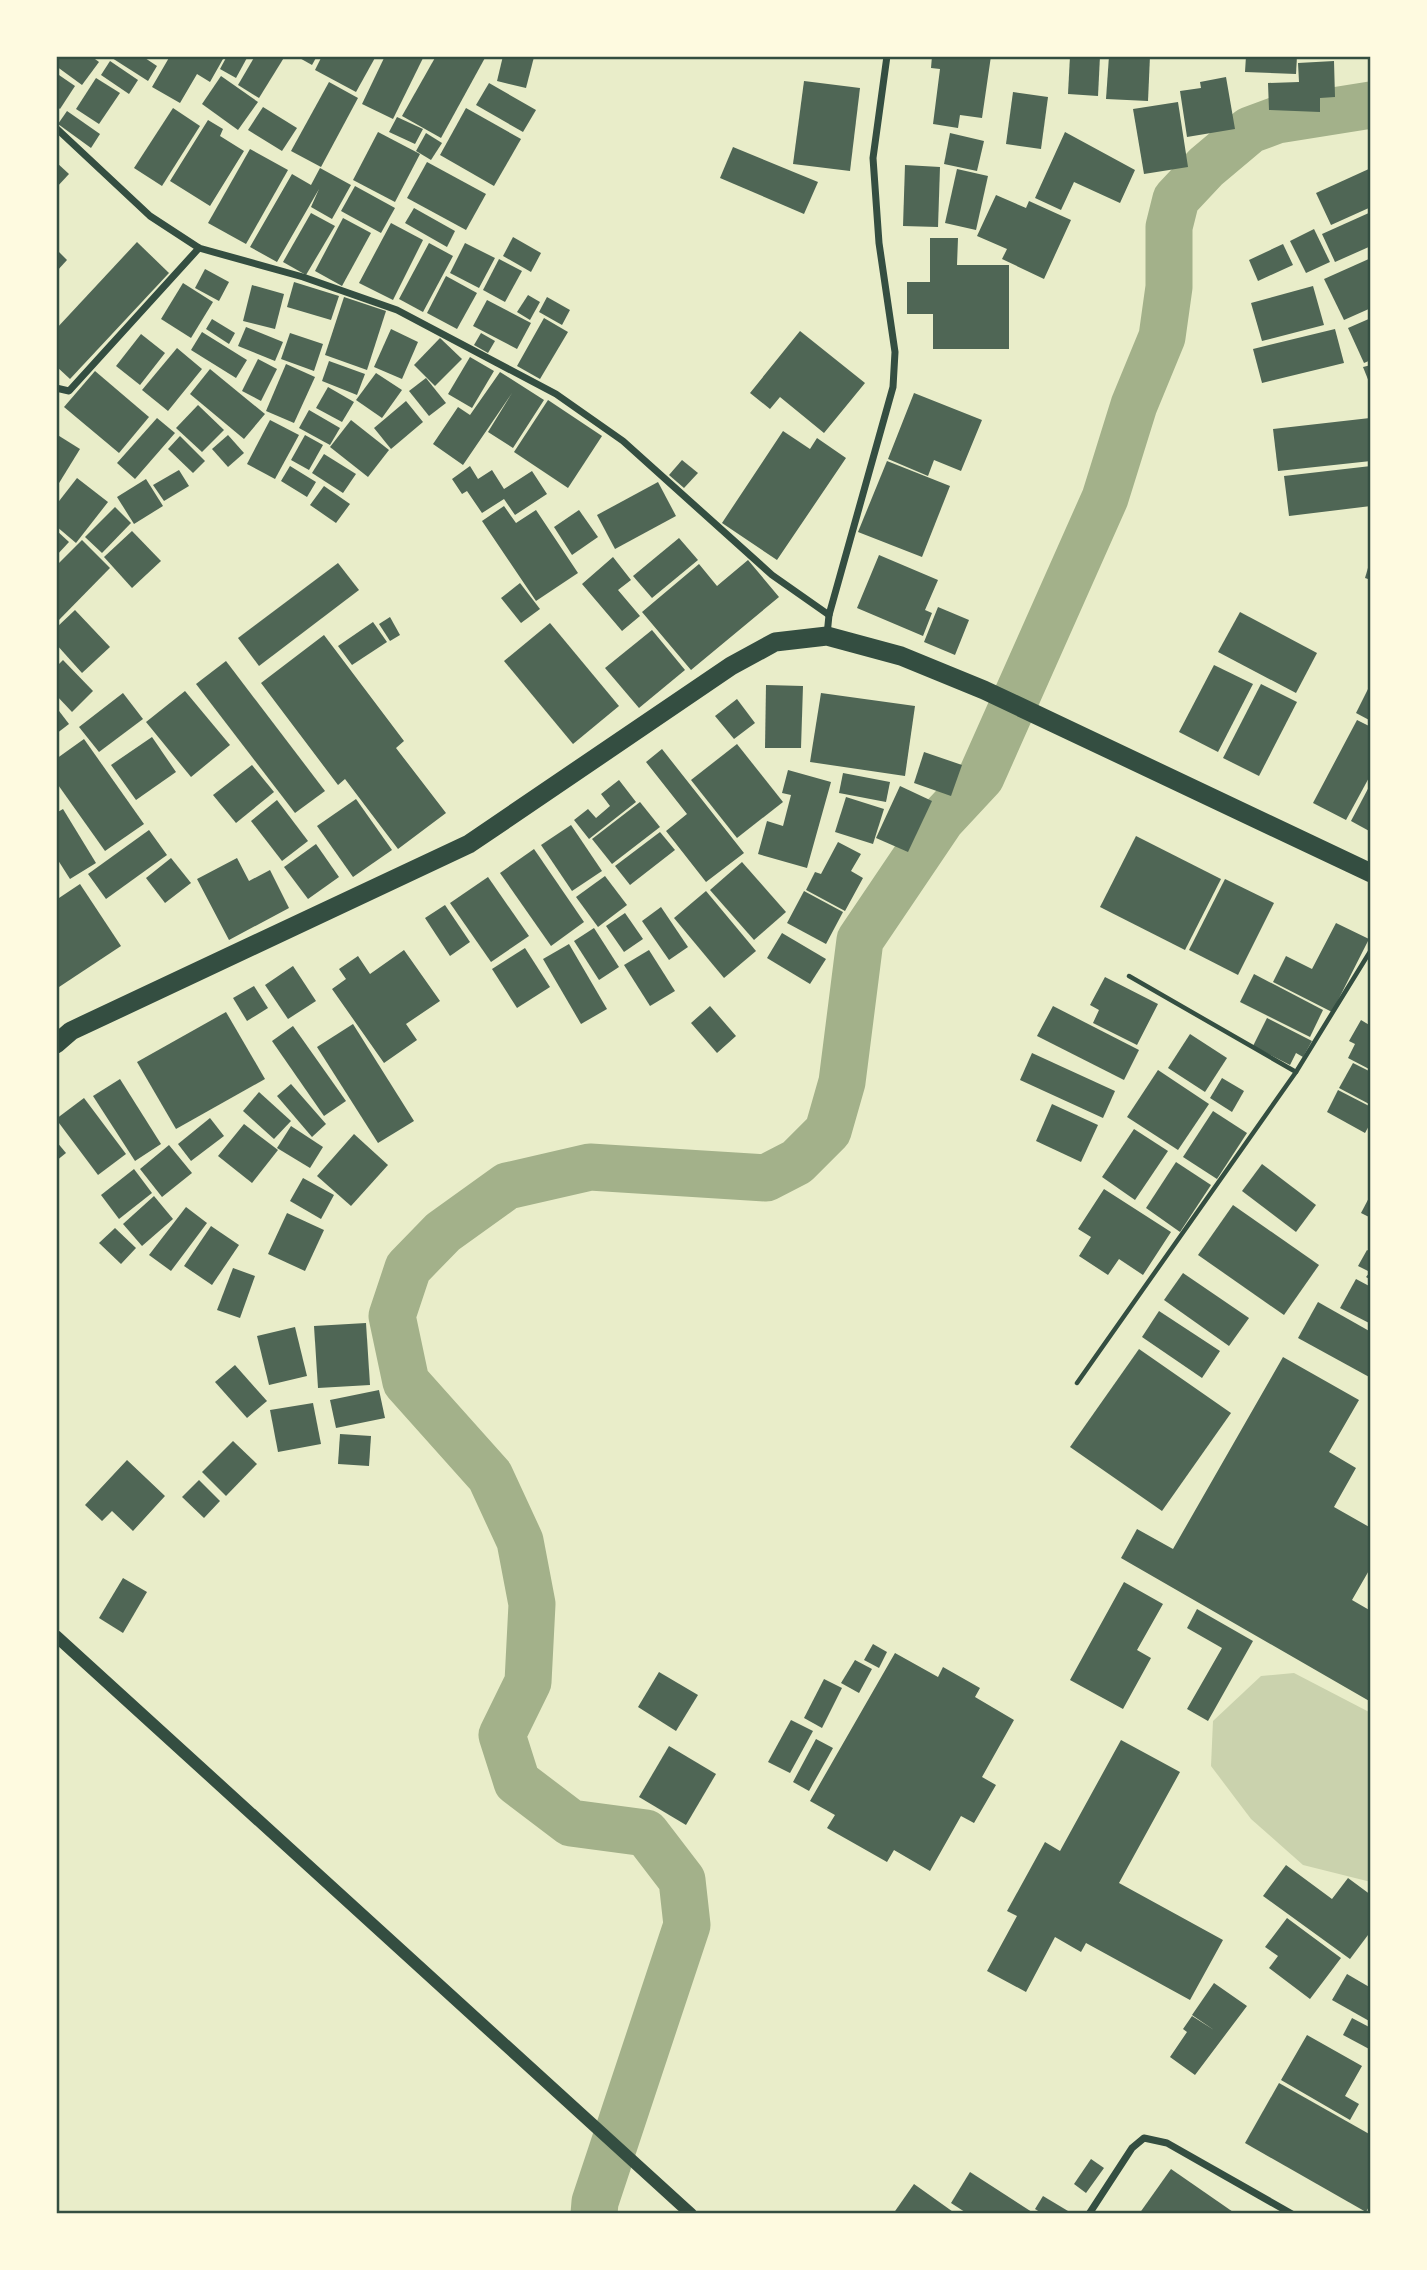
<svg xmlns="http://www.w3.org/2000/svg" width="1427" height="2270" font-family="Quicksand,sans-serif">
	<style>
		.green { fill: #cad2ad }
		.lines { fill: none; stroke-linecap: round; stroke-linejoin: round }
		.river { stroke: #a3b18a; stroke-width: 47 }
		.building { fill: #4f6655 }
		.path { stroke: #344e41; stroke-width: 4.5 }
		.minor { stroke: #344e41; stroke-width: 7 }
		.tertiary { stroke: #344e41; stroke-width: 12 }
		.trunk { stroke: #344e41; stroke-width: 19 }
		.neatline { fill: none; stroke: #344e41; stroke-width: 2.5 }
	</style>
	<rect width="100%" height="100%" fill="#e9edc9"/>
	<path class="green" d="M1294,1673L1371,1713V1882L1303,1865L1251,1819L1211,1766L1213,1721L1261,1676Z"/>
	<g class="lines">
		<path class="river" d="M594,2214L595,2202L687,1925L682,1880L646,1833L571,1823L517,1782L502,1735L528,1682L532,1604L520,1541L490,1476L406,1382L392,1316L408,1268L443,1232L507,1186L590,1167L766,1178L797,1162L828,1131L842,1082L860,940L941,820L981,777L1105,498L1134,405L1162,337L1169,287V227L1176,199L1206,167L1250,130L1277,120L1371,105"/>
	</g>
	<g class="building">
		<path d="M56,56H91L99,62L82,85L56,66Z"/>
		<path d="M114,56H142L157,66L148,81L112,58Z"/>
		<path d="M170,56H217L223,59L210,82L197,74L180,103L152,87Z"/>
		<path d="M227,56H248L236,78L220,69Z"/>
		<path d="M255,56H285L259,98L238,85Z"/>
		<path d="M296,56H317L312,65Z"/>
		<path d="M322,56H376L356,92L315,70Z"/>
		<path d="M385,56H424L393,119L362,104Z"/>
		<path d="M436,56H486L441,138L402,116Z"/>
		<path d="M503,56L534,57L526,88L497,81Z"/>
		<path d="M932,56H991L982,118L960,115L958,128L933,124L940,69L931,68Z"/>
		<path d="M1070,56H1100L1098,96L1068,94Z"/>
		<path d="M1109,56H1150L1148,101L1106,99Z"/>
		<path d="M1246,56H1297L1296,74L1245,72Z"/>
		<path d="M110,61L138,80L129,94L101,75Z"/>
		<path d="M1334,61L1335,97L1320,98V112L1269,110L1268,83L1299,82L1298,63Z"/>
		<path d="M56,73L75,86L60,109L56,106Z"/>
		<path d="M221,76L258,102L238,130L202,104Z"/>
		<path d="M1226,77L1235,129L1187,137L1180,91L1201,88L1200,82Z"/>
		<path d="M96,78L120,93L99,124L76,109Z"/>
		<path d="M804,81L860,88L850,171L793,164Z"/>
		<path d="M329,82L358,98L321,167L291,151Z"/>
		<path d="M489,83L536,110L523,132L476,105Z"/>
		<path d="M1013,92L1048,97L1041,149L1006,144Z"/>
		<path d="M1178,102L1188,167L1144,174L1133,109Z"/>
		<path d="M263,107L297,128L282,151L248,130Z"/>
		<path d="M173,108L200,126L162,186L134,168Z"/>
		<path d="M466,108L521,139L494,186L440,155Z"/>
		<path d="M67,111L100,134L91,148L58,124Z"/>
		<path d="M397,117L423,129L415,144L389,132Z"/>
		<path d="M208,120L223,129L220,136L244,151L210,206L170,181Z"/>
		<path d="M378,132L420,154L395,202L353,180Z"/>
		<path d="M1065,132L1135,170L1120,203L1074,182L1061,210L1035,198Z"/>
		<path d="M426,133L442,143L431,160L416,151Z"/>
		<path d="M950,133L984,141L977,171L944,164Z"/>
		<path d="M733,147L818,182L804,214L720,178Z"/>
		<path d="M250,149L288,170L246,244L208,223Z"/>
		<path d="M56,162L69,174L56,188Z"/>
		<path d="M427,162L486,194L466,230L407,198Z"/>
		<path d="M905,165L940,167L938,227L903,226Z"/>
		<path d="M320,168L351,185L332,219L311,207L319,189L277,262L250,247L292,174L311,185Z"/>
		<path d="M1371,168V207L1331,225L1316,193Z"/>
		<path d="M957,169L988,176L976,230L945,223Z"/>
		<path d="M355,186L395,208L381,233L341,211Z"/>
		<path d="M996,195L1026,208L1029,201L1071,220L1044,279L1002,259L1007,249L977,236Z"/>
		<path d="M414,208L455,231L447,247L405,223Z"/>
		<path d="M1371,212V246L1335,262L1322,234Z"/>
		<path d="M311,213L335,226L306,275L283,262Z"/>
		<path d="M343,218L371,233L342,286L315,271Z"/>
		<path d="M391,223L423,240L393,300L359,283Z"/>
		<path d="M1314,229L1330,262L1306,273L1290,241Z"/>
		<path d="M513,237L541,253L531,272L503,256Z"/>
		<path d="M930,238H958L957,265H1009V349H933V314H907V282H930Z"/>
		<path d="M137,242L169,273L70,379L56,366V329Z"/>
		<path d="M429,243L453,256L423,312L399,299Z"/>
		<path d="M465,243L495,258L479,288L450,273Z"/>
		<path d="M1283,244L1293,265L1258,281L1249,260Z"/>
		<path d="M56,249L67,260L56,272Z"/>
		<path d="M1371,258V308L1344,320L1324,279Z"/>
		<path d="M499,259L522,271L505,302L483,290Z"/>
		<path d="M205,269L229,282L219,301L195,288Z"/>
		<path d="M446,276L477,293L457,329L427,313Z"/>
		<path d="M294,282L339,296L331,320L287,307Z"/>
		<path d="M183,283L213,302L191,338L161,319Z"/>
		<path d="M252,285L284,294L275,329L243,321Z"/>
		<path d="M1313,286L1324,325L1262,341L1251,303Z"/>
		<path d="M528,295L540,302L530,320L517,312Z"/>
		<path d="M344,297L386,311L367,370L325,355Z"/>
		<path d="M547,297L570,310L562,325L539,312Z"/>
		<path d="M487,300L531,323L517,349L473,326Z"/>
		<path d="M544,318L568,332L540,379L517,366Z"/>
		<path d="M1371,318V360L1364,363L1348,328Z"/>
		<path d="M212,319L235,333L229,344L206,329Z"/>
		<path d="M246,327L283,342L275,361L238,346Z"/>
		<path d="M391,329L418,342L402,379L374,367Z"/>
		<path d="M1335,329L1344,363L1262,383L1253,349Z"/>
		<path d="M800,331L865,383L824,433L780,397L770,409L750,393Z"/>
		<path d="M202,332L247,360L236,378L191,350Z"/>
		<path d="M290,333L323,344L314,371L281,359Z"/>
		<path d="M481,333L495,341L488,353L474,345Z"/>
		<path d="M141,334L165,353L140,385L116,366Z"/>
		<path d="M440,338L462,359L435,386L414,365Z"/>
		<path d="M177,348L202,369L168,411L142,390Z"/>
		<path d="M470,357L494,371L472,408L448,394Z"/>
		<path d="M258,359L277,369L261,401L242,391Z"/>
		<path d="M329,361L365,374L357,395L322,381Z"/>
		<path d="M286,364L315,377L294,423L266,411Z"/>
		<path d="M1371,365V387L1363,367Z"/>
		<path d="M210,369L265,414L244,439L190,394Z"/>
		<path d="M95,371L149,417L119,453L64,407Z"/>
		<path d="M500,372L544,400L513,448L488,432L512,393L463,465L433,444L458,407L470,415Z"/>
		<path d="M376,373L402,390L382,418L356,400Z"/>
		<path d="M426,378L446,403L429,416L409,391Z"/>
		<path d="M328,387L354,402L342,422L316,408Z"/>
		<path d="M914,393L982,420L961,471L934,460L928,476L888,459Z"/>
		<path d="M548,400L602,436L568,488L514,452Z"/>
		<path d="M406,401L423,422L391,449L374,428Z"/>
		<path d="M198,405L224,430L202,452L176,428Z"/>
		<path d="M309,410L340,428L330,445L299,428Z"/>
		<path d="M157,418L175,433L135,479L117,463Z"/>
		<path d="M1370,418L1371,461L1278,471L1273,429Z"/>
		<path d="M270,420L299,435L275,479L247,464Z"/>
		<path d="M351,420L389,450L368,477L330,447Z"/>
		<path d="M783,431L810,449L817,438L846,458L777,560L722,523Z"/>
		<path d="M56,434L80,449L56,488Z"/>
		<path d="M228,435L244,453L228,467L212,449Z"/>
		<path d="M305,435L323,445L309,470L291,460Z"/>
		<path d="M180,436L205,461L193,473L168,449Z"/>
		<path d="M324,454L356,474L343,493L312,473Z"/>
		<path d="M682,460L698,473L684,488L669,475Z"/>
		<path d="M887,461L950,486L922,557L858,532Z"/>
		<path d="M290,466L316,482L307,497L281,481Z"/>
		<path d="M470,466L478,479L492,470L504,489L532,471L547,494L515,515L504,499L482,513L467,491L462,494L452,479Z"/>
		<path d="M1371,466V506L1289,516L1284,476Z"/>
		<path d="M179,470L189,486L164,501L153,485Z"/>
		<path d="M77,478L108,502L76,543L56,526V505Z"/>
		<path d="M146,479L163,506L134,524L117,497Z"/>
		<path d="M658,482L676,516L615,549L597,515Z"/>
		<path d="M324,486L350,504L336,523L310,505Z"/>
		<path d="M504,506L516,523L536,510L578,573L536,601L482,521Z"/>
		<path d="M115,507L131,523L102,553L85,537Z"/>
		<path d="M579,510L598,537L572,555L554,527Z"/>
		<path d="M56,530L69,542L56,556Z"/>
		<path d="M132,531L161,561L132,588L104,557Z"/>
		<path d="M679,538L698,560L652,598L633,576Z"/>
		<path d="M82,540L110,568L56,623V566Z"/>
		<path d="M879,555L938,580L925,610L932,613L923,636L857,608Z"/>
		<path d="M613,557L631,580L618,590L640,616L622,631L582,584Z"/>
		<path d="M748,560L779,597L691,670L642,612L699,564L717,586Z"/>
		<path d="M1370,561H1371V580L1365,578Z"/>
		<path d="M338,563L359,590L259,666L238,638Z"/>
		<path d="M520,583L540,609L521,623L501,598Z"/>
		<path d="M938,607L969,620L955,655L924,642Z"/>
		<path d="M75,610L110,647L82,673L56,644V628Z"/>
		<path d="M1240,612L1317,653L1296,693L1218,652Z"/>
		<path d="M390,617L400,635L390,641L379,624Z"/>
		<path d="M373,622L387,642L352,665L338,646Z"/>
		<path d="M550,623L619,706L573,744L504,661Z"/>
		<path d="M652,630L685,670L639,708L605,668Z"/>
		<path d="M324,635L404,741L396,748L446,813L398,849L345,779L338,785L261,683Z"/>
		<path d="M63,660L93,691L72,712L56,695V667Z"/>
		<path d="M226,661L325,791L295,813L196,684Z"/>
		<path d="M1214,665L1253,684L1218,752L1179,732Z"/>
		<path d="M1261,684L1297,702L1259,776L1223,758Z"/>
		<path d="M766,685L803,686L801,748H765Z"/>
		<path d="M1368,689L1371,691V721L1356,713Z"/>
		<path d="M185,691L230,745L191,777L146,722Z"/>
		<path d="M123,693L143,719L99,752L79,727Z"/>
		<path d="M821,693L915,706L905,776L810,762Z"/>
		<path d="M737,699L755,723L734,739L715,716Z"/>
		<path d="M56,707L69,724L56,734Z"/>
		<path d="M1357,720L1371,727V774L1346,820L1313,803Z"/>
		<path d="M152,737L176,772L136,800L111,765Z"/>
		<path d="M84,739L144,824L105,851L56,782V759Z"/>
		<path d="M737,744L783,802L737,838L691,780Z"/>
		<path d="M662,749L744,853L706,882L666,831L687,814L646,762Z"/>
		<path d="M924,752L962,765L951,796L914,783Z"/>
		<path d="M252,765L274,792L236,823L213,795Z"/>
		<path d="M788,770L831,782L807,868L758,854L767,821L783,826L791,795L782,793Z"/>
		<path d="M843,773L890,782L886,802L839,793Z"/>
		<path d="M619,780L636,802L589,839L574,820L588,809L596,818L610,806L601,794Z"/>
		<path d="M1371,783V832L1351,821Z"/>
		<path d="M900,786L932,801L908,852L876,838Z"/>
		<path d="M846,797L884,809L873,844L835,832Z"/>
		<path d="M356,799L392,850L353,877L317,826Z"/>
		<path d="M277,800L308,841L282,861L251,821Z"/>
		<path d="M640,802L660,827L612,864L592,839Z"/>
		<path d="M63,809L96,863L70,879L56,857V813Z"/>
		<path d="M571,825L602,871L572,891L541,845Z"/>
		<path d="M149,830L167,855L106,899L88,874Z"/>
		<path d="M660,832L675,850L630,885L615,866Z"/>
		<path d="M1136,836L1221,879L1185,950L1100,907Z"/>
		<path d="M838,842L861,854L851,871L863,878L845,911L806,890L815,872L821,874Z"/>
		<path d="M316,844L339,877L308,899L284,867Z"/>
		<path d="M534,849L584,922L551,946L500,873Z"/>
		<path d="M171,858L191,883L165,903L146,878Z"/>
		<path d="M237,858L249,881L270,870L289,908L229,940L197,879Z"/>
		<path d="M742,862L786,912L754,940L710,890Z"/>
		<path d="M605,876L627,905L598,927L576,897Z"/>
		<path d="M488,877L529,936L491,962L450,903Z"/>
		<path d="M1225,879L1274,903L1238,975L1189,950Z"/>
		<path d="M80,884L121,946L56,989V900Z"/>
		<path d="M706,891L756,951L724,978L674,918Z"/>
		<path d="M804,891L843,912L826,944L787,923Z"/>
		<path d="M445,905L470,942L450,956L425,918Z"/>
		<path d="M661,907L688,947L669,960L642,921Z"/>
		<path d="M625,913L643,939L624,952L606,926Z"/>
		<path d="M1336,923L1369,939L1332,1012L1273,982L1286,956L1312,969Z"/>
		<path d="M594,928L619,967L599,980L574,941Z"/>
		<path d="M782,933L826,959L810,984L767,958Z"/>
		<path d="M569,944L607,1009L581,1024L543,959Z"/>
		<path d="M525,948L550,987L517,1008L492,969Z"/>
		<path d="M404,950L440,1001L406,1024L417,1040L384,1063L332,989L346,979L339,969L358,956L370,974Z"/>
		<path d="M649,950L675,991L650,1006L624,965Z"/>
		<path d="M293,966L316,1001L288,1019L265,985Z"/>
		<path d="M1254,974L1323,1010L1310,1037L1240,1002Z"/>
		<path d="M1105,977L1158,1004L1137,1045L1093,1023L1099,1010L1090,1005Z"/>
		<path d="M254,986L268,1008L247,1021L233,998Z"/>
		<path d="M710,1006L736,1036L717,1053L691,1023Z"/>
		<path d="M1053,1006L1139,1050L1124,1080L1037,1036Z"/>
		<path d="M226,1012L265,1079L176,1129L137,1062Z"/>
		<path d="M1267,1018L1312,1041L1303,1057L1296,1053L1290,1065L1253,1046Z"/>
		<path d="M1361,1020L1371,1026V1070L1348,1058L1355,1044L1349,1041Z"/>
		<path d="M353,1024L414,1121L378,1143L317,1047Z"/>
		<path d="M293,1026L346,1101L324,1116L272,1041Z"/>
		<path d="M1190,1034L1227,1058L1205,1092L1168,1068Z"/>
		<path d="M1032,1053L1115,1091L1103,1118L1020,1080Z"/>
		<path d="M1353,1063L1371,1072V1105L1339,1088Z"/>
		<path d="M1158,1070L1209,1104L1178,1150L1127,1117Z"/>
		<path d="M1222,1078L1244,1091L1232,1112L1210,1098Z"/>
		<path d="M120,1079L161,1144L135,1161L93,1096Z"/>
		<path d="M291,1084L326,1124L312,1137L277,1096Z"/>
		<path d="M1338,1090L1371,1107V1122L1365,1133L1327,1112Z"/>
		<path d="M259,1092L291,1121L274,1139L243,1111Z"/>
		<path d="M84,1098L126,1154L98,1175L56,1119Z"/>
		<path d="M1052,1104L1098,1125L1081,1162L1036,1141Z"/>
		<path d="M1213,1111L1247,1133L1217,1179L1183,1157Z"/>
		<path d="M210,1118L224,1136L191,1161L178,1144Z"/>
		<path d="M244,1124L278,1150L252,1183L218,1156Z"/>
		<path d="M291,1126L323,1147L310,1168L277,1148Z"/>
		<path d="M1134,1129L1168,1151L1135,1200L1102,1177Z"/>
		<path d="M354,1134L388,1165L351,1206L317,1176Z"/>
		<path d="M56,1141L66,1153L56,1161Z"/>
		<path d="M169,1145L192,1173L162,1197L140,1169Z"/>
		<path d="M1176,1162L1211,1185L1180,1232L1146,1208Z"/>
		<path d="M1262,1164L1316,1205L1296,1232L1242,1191Z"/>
		<path d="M134,1169L152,1193L119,1219L101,1195Z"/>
		<path d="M303,1178L334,1195L321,1219L290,1201Z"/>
		<path d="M1104,1189L1171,1232L1143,1275L1119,1259L1108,1275L1079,1256L1091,1237L1078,1229Z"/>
		<path d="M1371,1194V1218L1361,1213Z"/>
		<path d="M154,1196L173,1219L142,1246L123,1224Z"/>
		<path d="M1233,1205L1319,1265L1284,1315L1198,1255Z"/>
		<path d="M186,1207L207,1223L171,1271L149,1255Z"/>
		<path d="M287,1213L324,1230L305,1271L268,1254Z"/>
		<path d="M211,1226L239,1245L212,1285L184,1266Z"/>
		<path d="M115,1228L136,1248L121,1264L99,1243Z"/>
		<path d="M1367,1250L1371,1252V1280L1366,1277L1370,1272L1358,1266Z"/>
		<path d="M233,1268L255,1276L240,1318L217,1310Z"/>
		<path d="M1183,1273L1249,1318L1229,1346L1164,1300Z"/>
		<path d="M1356,1279L1371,1287V1324L1340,1308Z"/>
		<path d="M1318,1302L1371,1332V1378L1298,1338Z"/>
		<path d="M1159,1311L1220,1351L1202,1378L1142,1337Z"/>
		<path d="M366,1323L370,1385L318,1388L314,1326Z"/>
		<path d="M295,1327L307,1376L269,1385L257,1336Z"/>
		<path d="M1139,1349L1231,1413L1162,1511L1070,1447Z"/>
		<path d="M1283,1357L1359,1400L1329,1452L1356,1468L1334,1507L1371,1528V1567L1352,1600L1371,1611V1702L1121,1558L1137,1529L1173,1549Z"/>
		<path d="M235,1365L267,1401L247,1418L215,1382Z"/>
		<path d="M379,1390L385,1418L336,1428L330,1400Z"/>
		<path d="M313,1403L321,1444L278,1452L270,1410Z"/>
		<path d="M340,1434L371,1436L369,1466L338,1464Z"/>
		<path d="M233,1441L257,1464L226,1496L202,1472Z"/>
		<path d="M127,1460L165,1496L133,1531L112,1511L102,1521L85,1505Z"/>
		<path d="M199,1480L220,1501L204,1518L182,1497Z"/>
		<path d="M123,1578L147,1592L123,1633L99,1618Z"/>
		<path d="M1124,1582L1163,1604L1137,1650L1151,1658L1123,1709L1070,1680Z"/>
		<path d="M1197,1609L1253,1641L1208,1721L1187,1709L1222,1648L1187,1628Z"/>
		<path d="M873,1644L887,1652L879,1668L864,1660Z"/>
		<path d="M895,1653L938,1677L943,1667L980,1688L975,1697L1014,1720L982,1777L996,1785L974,1823L961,1816L930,1871L894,1850L887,1862L827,1828L835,1815L810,1801Z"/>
		<path d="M855,1660L872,1669L859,1693L841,1683Z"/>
		<path d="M659,1672L698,1695L676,1731L638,1707Z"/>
		<path d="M824,1679L842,1688L822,1728L804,1718Z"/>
		<path d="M791,1720L813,1731L790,1773L768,1762Z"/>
		<path d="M816,1739L833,1748L809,1791L793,1782Z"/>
		<path d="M1121,1740L1180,1772L1119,1883L1223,1940L1190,2000L1086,1943L1081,1952L1055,1937L1026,1992L987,1971L1017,1916L1007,1911L1045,1842L1060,1851Z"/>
		<path d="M669,1746L716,1774L686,1825L639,1797Z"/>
		<path d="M1286,1865L1332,1899L1348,1878L1371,1895V1931L1350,1959L1263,1896Z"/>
		<path d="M1287,1918L1341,1958L1310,1999L1269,1968L1278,1956L1265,1947Z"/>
		<path d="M1347,1974L1371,1988V2022L1332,2000Z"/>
		<path d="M1214,1983L1247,2006L1195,2075L1170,2057L1187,2032L1183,2029L1192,2016L1214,2030L1192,2015Z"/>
		<path d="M1352,2018L1371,2028V2050L1343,2035Z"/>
		<path d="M1307,2035L1362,2066L1345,2096L1359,2104L1350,2120L1281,2080Z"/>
		<path d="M1279,2083L1371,2135V2203L1366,2212L1245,2143Z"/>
		<path d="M1091,2159L1104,2168L1086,2193L1074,2184Z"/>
		<path d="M1171,2169L1236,2214H1139Z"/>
		<path d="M970,2172L1035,2214H968L951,2203Z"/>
		<path d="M914,2184L956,2214H893Z"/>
		<path d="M1043,2196L1073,2214H1043L1035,2209Z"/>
	</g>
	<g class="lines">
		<g class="path">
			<path d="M1129,976L1296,1072"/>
			<path d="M1077,1383L1296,1072L1371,950"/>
		</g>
		<g class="minor">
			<path d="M56,128L150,216L199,248L303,277L397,310L556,394L623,441L772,575L829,615"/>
			<path d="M56,388L69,391L199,248"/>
			<path d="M827,635L829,615L893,387L895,352L879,243L873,158L887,56"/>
			<path d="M1089,2214L1132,2148L1144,2138L1167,2143L1292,2214"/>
		</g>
		<path class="tertiary" d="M56,1636L691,2214"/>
		<path class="trunk" d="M56,1044L71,1031L469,844L731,666L775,642L827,636L901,656L984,690L1371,873"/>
	</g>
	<rect width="1427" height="2270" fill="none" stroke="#fefae0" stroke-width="116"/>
	<rect x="58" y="58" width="1311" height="2154" class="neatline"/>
</svg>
